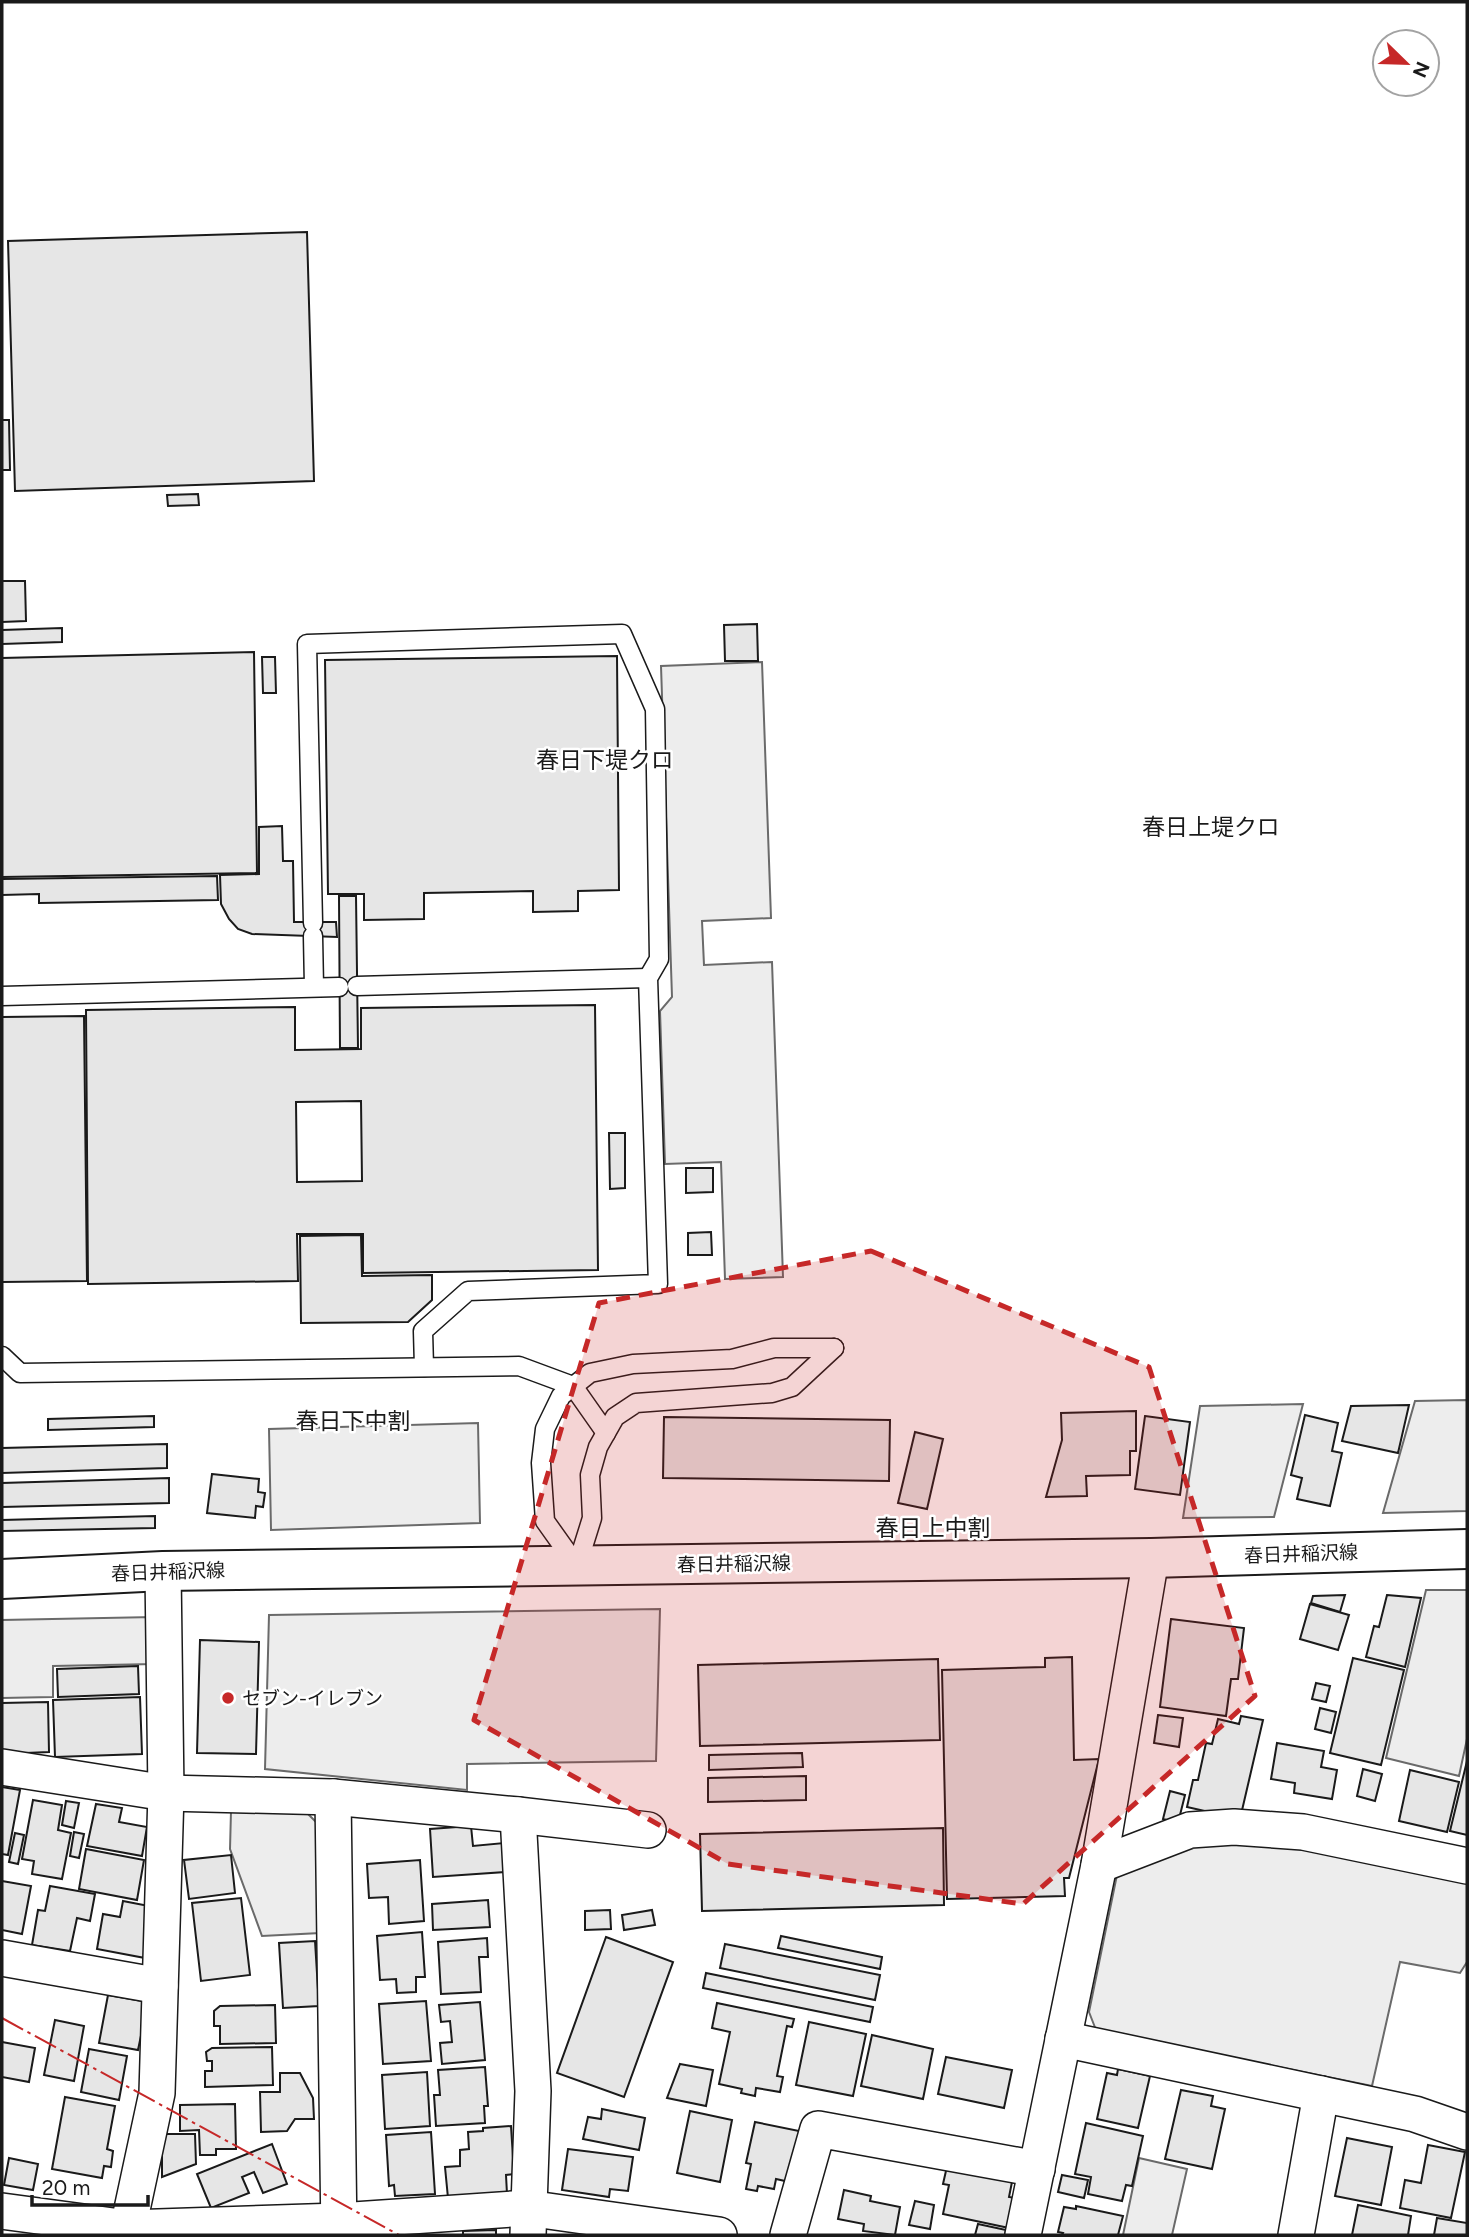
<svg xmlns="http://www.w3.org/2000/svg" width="1469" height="2237" font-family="Figtree,'Noto Sans JP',sans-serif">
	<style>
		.built { fill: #ededed; stroke: #6a6a6a; stroke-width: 2 }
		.building { fill: #e6e6e6; stroke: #1a1a1a; stroke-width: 2; fill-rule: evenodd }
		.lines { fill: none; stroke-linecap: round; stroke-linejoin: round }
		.lane-casing { stroke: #1a1a1a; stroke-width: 21 }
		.street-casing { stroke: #1a1a1a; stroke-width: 38 }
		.primary-casing { stroke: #1a1a1a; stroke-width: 42 }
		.lane { stroke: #fff; stroke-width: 18 }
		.street { stroke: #fff; stroke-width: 35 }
		.primary { stroke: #fff; stroke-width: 38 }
		.power { stroke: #c62828; stroke-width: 2; stroke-dasharray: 24 5 3.5 5; stroke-linecap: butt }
		.marked { fill: #c62828; fill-opacity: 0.2; stroke: #c62828; stroke-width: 5; stroke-dasharray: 14 9; stroke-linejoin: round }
		.poi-dot { fill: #c62828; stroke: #fff; stroke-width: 2.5 }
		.labels { text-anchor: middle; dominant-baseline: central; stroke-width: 5; stroke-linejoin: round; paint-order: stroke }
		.street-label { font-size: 19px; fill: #1a1a1a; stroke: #fff }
		.poi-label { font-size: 19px; fill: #1a1a1a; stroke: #fff; text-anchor: start }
		.quarter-label { font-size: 23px; fill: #1a1a1a; stroke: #fff }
	</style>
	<rect width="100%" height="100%" fill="#fff"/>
	<g class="built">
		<path d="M762,662L771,918L702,921L704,965L772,962L783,1277L725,1279L721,1162L665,1164L660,1011L672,997L661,666Z"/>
		<path d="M1467,1400V1511L1383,1513L1415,1401Z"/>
		<path d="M1303,1404L1274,1517L1183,1518L1200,1406Z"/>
		<path d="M478,1423L480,1523L271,1530L269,1429Z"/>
		<path d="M1426,1590H1467V1739L1459,1776L1386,1758Z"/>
		<path d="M660,1609L656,1761L467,1764V1790L265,1769L269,1615Z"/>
		<path d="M154,1617L155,1664L53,1666V1697L2,1698V1620Z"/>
		<path d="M231,1811H305L319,1825L320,1933L262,1936L230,1849Z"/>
		<path d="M1236,1835L1467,1878V1962L1460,1973L1400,1962L1372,2086L1096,2030L1089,2012L1119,1865Z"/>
		<path d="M1139,2158L1187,2169L1172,2235H1123Z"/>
	</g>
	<g class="building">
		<path d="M307,232L314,481L15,491L8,241Z"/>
		<path d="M2,420H9L10,470H2Z"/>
		<path d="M198,494L199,505L168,506L167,495Z"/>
		<path d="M2,581H25L26,621L2,622Z"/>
		<path d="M757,624L758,661H725L724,625Z"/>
		<path d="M62,628V642L2,644V630Z"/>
		<path d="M254,652L257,873L2,877V658Z"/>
		<path d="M617,656L619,890L578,891V911L533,912V891L424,893V919L364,920V894H328L325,660Z"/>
		<path d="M262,657H275L276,693H263Z"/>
		<path d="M282,826L283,861H293L294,922H336L337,937L252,934L238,929L229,919L221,904L220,875L259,874V827Z"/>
		<path d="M217,876L218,900L39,903V894L2,895V879Z"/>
		<path d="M339,896H356L358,1048H340Z"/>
		<path d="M595,1005L598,1270L363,1273V1234H297L298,1281L88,1284L86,1010L295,1007V1050L361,1049V1008ZM361,1101L362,1181L297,1182L296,1102Z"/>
		<path d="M84,1016L87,1281L2,1282V1017Z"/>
		<path d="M609,1133H625V1188L610,1189Z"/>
		<path d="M686,1168H713V1192L686,1193Z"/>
		<path d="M711,1232L712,1255H688V1233Z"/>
		<path d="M361,1235L362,1276L432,1275V1300L408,1322L301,1323L300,1236Z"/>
		<path d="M1409,1405L1398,1453L1342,1441L1351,1406Z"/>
		<path d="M1136,1411V1451H1130V1475L1086,1476L1087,1496L1046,1497L1062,1440L1061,1413Z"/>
		<path d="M1305,1415L1338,1423L1332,1451L1342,1453L1330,1506L1297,1499L1302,1478L1291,1475Z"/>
		<path d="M154,1416V1427L48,1430V1419Z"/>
		<path d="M1145,1416L1190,1422L1180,1495L1135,1489Z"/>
		<path d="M664,1417L890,1420L889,1481L663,1478Z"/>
		<path d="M915,1432L943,1439L927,1509L898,1503Z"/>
		<path d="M167,1444V1468L2,1473V1448Z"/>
		<path d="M212,1474L259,1479L258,1492L265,1493L263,1507L256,1506L255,1518L207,1513Z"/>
		<path d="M169,1478V1503L2,1507V1483Z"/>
		<path d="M155,1516V1528L2,1531V1520Z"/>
		<path d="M1345,1595L1340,1612L1311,1603L1313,1596Z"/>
		<path d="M1387,1595L1421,1598L1405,1667L1366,1657L1374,1626L1379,1627Z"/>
		<path d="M1310,1604L1349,1615L1338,1650L1300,1639Z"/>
		<path d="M1171,1619L1244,1628L1238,1679H1231L1226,1716L1160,1707Z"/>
		<path d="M200,1640L259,1642L256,1754L197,1753Z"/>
		<path d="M1072,1657L1074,1760L1099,1759L1069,1878H1064L1065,1896L947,1899L942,1670L1045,1667V1658Z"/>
		<path d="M1353,1658L1404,1670L1381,1765L1330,1753Z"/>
		<path d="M938,1659L940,1740L700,1746L698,1665Z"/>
		<path d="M138,1666L139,1694L58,1697L57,1669Z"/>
		<path d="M1316,1683L1330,1686L1326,1702L1312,1699Z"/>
		<path d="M140,1697L142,1754L55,1757L53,1700Z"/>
		<path d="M48,1702L49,1752L2,1754V1703Z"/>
		<path d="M1320,1708L1336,1712L1331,1733L1315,1729Z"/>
		<path d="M1158,1715L1183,1718L1179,1747L1154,1743Z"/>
		<path d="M1241,1716L1263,1720L1240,1819L1187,1807L1193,1780H1198L1206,1743L1212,1744L1218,1719L1239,1724Z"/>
		<path d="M1277,1743L1324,1751L1321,1767L1337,1770L1332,1799L1294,1793L1295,1783L1271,1779Z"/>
		<path d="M802,1753L803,1767L709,1770V1755Z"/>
		<path d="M1467,1761V1835L1450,1831Z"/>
		<path d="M1363,1769L1382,1774L1375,1801L1357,1796Z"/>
		<path d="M1410,1770L1459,1782L1447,1832L1399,1821Z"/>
		<path d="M806,1776V1800L708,1802V1778Z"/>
		<path d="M2,1787L20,1790L8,1855L2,1854Z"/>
		<path d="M1170,1791L1185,1795L1178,1823L1163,1819Z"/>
		<path d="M33,1800L62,1805L58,1830L71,1833L62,1879L32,1874L34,1861L22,1859Z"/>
		<path d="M66,1801L79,1803L74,1828L62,1825Z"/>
		<path d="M96,1804L122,1808L119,1822L147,1827L142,1856L87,1846Z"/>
		<path d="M471,1826L473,1846L504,1843L505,1872L433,1877L430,1829Z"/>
		<path d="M943,1828L944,1905L702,1911L700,1834Z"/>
		<path d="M74,1832L84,1834L79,1858L70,1856Z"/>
		<path d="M15,1833L24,1835L18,1864L9,1862Z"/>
		<path d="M86,1849L144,1860L137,1900L79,1889Z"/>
		<path d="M231,1855L235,1893L189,1899L184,1860Z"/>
		<path d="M420,1860L424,1921L389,1924L388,1897L369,1898L367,1864Z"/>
		<path d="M2,1881L31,1886L22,1934L2,1930Z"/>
		<path d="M50,1886L95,1894L90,1921L77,1918L70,1951L32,1945L38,1910L45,1911Z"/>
		<path d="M241,1898L250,1975L201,1981L192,1903Z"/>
		<path d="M488,1900L490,1927L433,1930L432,1904Z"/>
		<path d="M123,1901L154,1907L145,1958L97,1949L103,1914L120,1917Z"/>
		<path d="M610,1910L611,1929L585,1930V1911Z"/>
		<path d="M652,1910L655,1925L624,1930L622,1915Z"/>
		<path d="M422,1932L425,1977H416V1992L397,1993L396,1979L380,1980L377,1936Z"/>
		<path d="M781,1936L882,1957L880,1969L778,1948Z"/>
		<path d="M606,1937L673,1962L624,2097L557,2073Z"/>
		<path d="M487,1938L488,1957H479L481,1992L441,1994L438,1942Z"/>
		<path d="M315,1941L319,2006L283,2008L279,1943Z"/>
		<path d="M725,1944L880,1975L875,2000L720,1968Z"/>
		<path d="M706,1973L873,2007L870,2022L703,1988Z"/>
		<path d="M108,1995L148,2002L138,2050L99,2043Z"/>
		<path d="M426,2001L431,2061L383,2064L379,2004Z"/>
		<path d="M480,2002L485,2060L442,2064L440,2043L452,2042L450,2021L441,2022L439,2005Z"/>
		<path d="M717,2003L794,2019L792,2027L787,2026L777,2076L783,2077L780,2092L756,2088L755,2096L741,2093L742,2089L719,2084L730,2032L712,2028Z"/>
		<path d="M275,2005L276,2043L220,2044V2026H214V2011L220,2006Z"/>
		<path d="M55,2020L84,2026L74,2081L44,2075Z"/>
		<path d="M809,2022L866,2034L853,2096L796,2085Z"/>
		<path d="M872,2035L933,2049L923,2099L861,2086Z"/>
		<path d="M2,2042L35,2048L29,2082L2,2077Z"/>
		<path d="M272,2047L273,2085L205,2087V2071H212V2061H207L206,2052L212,2048Z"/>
		<path d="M89,2049L127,2056L119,2100L81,2092Z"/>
		<path d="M946,2057L1012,2070L1004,2108L938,2094Z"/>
		<path d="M680,2064L713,2070L706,2106L667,2098Z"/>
		<path d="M485,2067L488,2106H484L485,2123L436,2126L434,2095H440L438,2070Z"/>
		<path d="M1118,2069L1150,2076L1138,2128L1097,2119L1107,2073L1117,2075Z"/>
		<path d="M427,2072L430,2126L385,2129L382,2075Z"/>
		<path d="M280,2073H300L313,2098L314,2119H295L287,2131L261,2132L260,2092H280Z"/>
		<path d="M1181,2090L1213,2096L1211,2106L1225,2109L1212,2169L1165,2159Z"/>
		<path d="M65,2097L115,2106L107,2149L113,2151L111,2167L104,2166L102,2178L52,2169Z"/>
		<path d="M235,2104L236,2149H216V2155H200L199,2130L180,2131V2105Z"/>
		<path d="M602,2109L645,2118L639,2150L583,2139L588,2117L601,2119Z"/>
		<path d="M690,2111L732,2120L720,2182L677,2173Z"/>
		<path d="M755,2122L804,2132L794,2183L776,2179L774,2189L758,2186L757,2191L746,2189L751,2164L746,2163Z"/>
		<path d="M1086,2123L1143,2136L1132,2186L1126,2185L1122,2201L1088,2194L1091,2177L1075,2174Z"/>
		<path d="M511,2126L514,2174L506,2175L507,2194L448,2198L445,2167L460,2166V2150L469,2149L468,2132L483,2131V2128Z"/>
		<path d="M431,2132L435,2194L395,2196L394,2185L389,2186L386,2135Z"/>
		<path d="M162,2134H195L196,2164L162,2177Z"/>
		<path d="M1347,2138L1392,2147L1381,2205L1335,2196Z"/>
		<path d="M272,2144L287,2184L263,2193L254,2172L242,2177L249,2193L211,2208L197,2174Z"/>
		<path d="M1428,2145L1465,2152L1451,2218L1400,2208L1405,2180L1421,2183Z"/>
		<path d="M568,2149L633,2157L628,2191L610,2189L609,2197L562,2190Z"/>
		<path d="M9,2158L38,2164L33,2190L4,2185Z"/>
		<path d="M948,2162L1012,2182L1009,2197L1015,2198L1009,2228L943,2214L949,2185L943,2184Z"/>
		<path d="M1062,2175L1088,2180L1084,2198L1058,2192Z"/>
		<path d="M844,2190L871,2196L870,2201L900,2207L895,2235L863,2231L864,2224L838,2219Z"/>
		<path d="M915,2201L934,2205L930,2229L909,2225Z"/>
		<path d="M1358,2205L1411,2216L1408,2235H1352Z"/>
		<path d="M1076,2206L1123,2216L1118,2235H1062L1063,2233L1058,2232L1064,2207L1076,2209Z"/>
		<path d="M1437,2218L1467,2223V2235H1434Z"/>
		<path d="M978,2224L1006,2230L1005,2235H975Z"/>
		<path d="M496,2230V2235H463V2231Z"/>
	</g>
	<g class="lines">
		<defs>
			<g id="lane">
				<path d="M313,923L307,644L622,634L655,709L659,959L648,978L658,1284L468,1291L423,1331L424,1367"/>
				<path d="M313,936L314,987"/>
				<path d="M357,986L648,978"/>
				<path d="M2,996L339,987"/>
				<path d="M2,1356L20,1373L519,1366L573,1386L606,1433"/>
				<path d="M577,1566L545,1521L541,1463L545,1429L561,1396L590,1373L633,1364L732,1359L774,1348H834"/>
				<path d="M577,1566L592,1518L590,1475L598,1447L615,1417L636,1403L772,1393L792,1387L834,1348"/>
			</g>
			<g id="street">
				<path d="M2,1767L166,1793L333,1797L518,1815L648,1830"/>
				<path d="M333,1797L339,2235"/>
				<path d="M518,1815L533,2091L528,2235"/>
				<path d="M1099,1865L1190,1830L1234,1827L1303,1832L1467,1866"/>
				<path d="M2,1958L160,1986"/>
				<path d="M1063,2039L1415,2114L1467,2132"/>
				<path d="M2,2211L128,2228L339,2221L527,2208L719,2235"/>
				<path d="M129,2235L128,2228L157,2093L166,1793L163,1571"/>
				<path d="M788,2235L818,2129L1037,2169"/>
				<path d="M1023,2235L1099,1865L1151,1558"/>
				<path d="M1296,2235L1321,2094"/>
			</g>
			<path id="primary" d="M2,1579L163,1571L1151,1558L1467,1549"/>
		</defs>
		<use href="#lane" class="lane-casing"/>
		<use href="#street" class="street-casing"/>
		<use href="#primary" class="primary-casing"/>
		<use href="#lane" class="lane"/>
		<use href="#street" class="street"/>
		<use href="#primary" class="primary"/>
		<path class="power" d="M2,2018L399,2235"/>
	</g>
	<path class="marked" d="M871,1251L1149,1367L1255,1696L1023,1904L728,1864L474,1720L599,1303Z"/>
	<circle class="poi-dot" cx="228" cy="1698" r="7"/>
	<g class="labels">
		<g class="street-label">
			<text transform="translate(1301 1554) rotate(-2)">春日井稲沢線</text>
			<text transform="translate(734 1564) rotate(-1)">春日井稲沢線</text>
			<text transform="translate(168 1572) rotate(-2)">春日井稲沢線</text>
		</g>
		<g class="poi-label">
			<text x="242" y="1698">セブン-イレブン</text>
		</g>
		<g class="quarter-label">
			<text x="605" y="760">春日下堤クロ</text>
			<text x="1211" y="827">春日上堤クロ</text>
			<text x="353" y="1421">春日下中割</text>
			<text x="933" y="1528">春日上中割</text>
		</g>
	</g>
	<rect width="1469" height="2237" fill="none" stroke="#1a1a1a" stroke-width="7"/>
	<g transform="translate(1406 63) rotate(113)"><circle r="33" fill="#ffffff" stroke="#a3a3a3" stroke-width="2"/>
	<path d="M0-5L12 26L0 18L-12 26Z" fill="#c62828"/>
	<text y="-10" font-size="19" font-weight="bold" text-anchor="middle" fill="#1a1a1a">N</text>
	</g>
	<path d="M32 2195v10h116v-10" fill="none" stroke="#1a1a1a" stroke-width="3.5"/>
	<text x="42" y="2195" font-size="21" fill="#1a1a1a" stroke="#ffffff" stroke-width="5" paint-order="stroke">20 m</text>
</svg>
